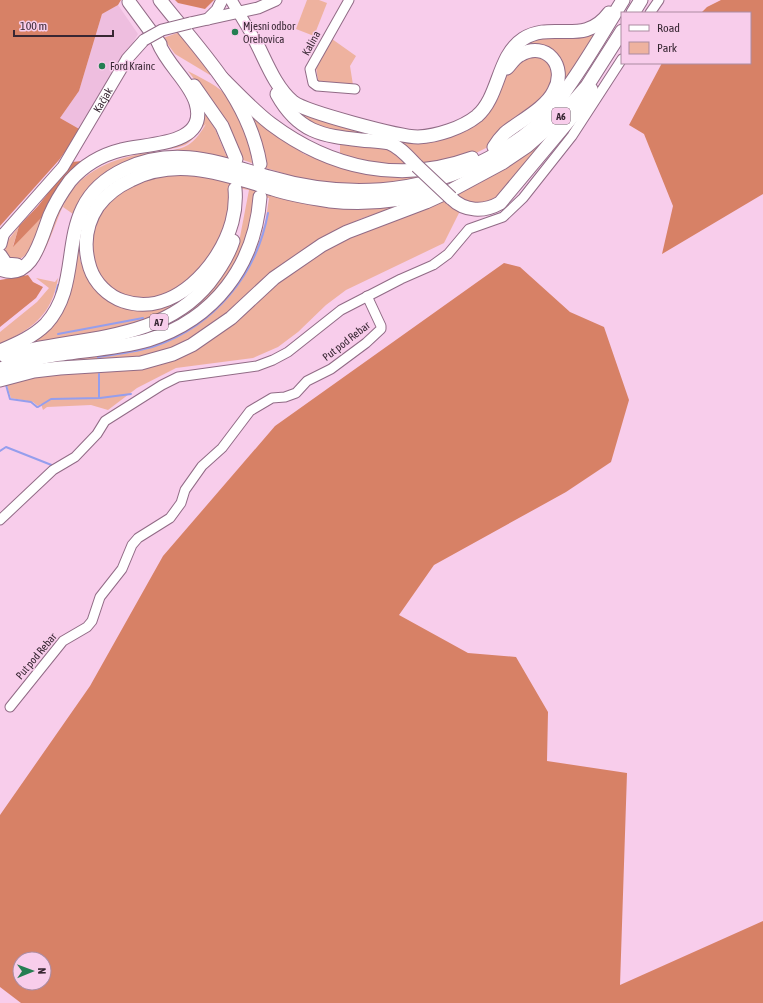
<svg xmlns="http://www.w3.org/2000/svg" width="763" height="1003" font-family="'Asap Condensed',sans-serif">
	<style>
		.built { fill: #eebedf }
		.green { fill: #eeb29f }
		.forest { fill: #d78166; fill-rule: evenodd }
		.lines { fill: none; stroke-linecap: round; stroke-linejoin: round }
		.stream { stroke: #959eed; stroke-width: 2 }
		.minor-casing { stroke: #916b86; stroke-width: 11 }
		.major-casing { stroke: #916b86; stroke-width: 13 }
		.highway-casing { stroke: #916b86; stroke-width: 15 }
		.minor { stroke: #fff; stroke-width: 9 }
		.major { stroke: #fff; stroke-width: 11 }
		.highway { stroke: #fff; stroke-width: 13 }
		.major-bridge-casing { stroke: #916b86; stroke-width: 13; stroke-linecap: butt }
		.highway-bridge-casing { stroke: #916b86; stroke-width: 15; stroke-linecap: butt }
		.major-bridge { stroke: #fff; stroke-width: 11 }
		.highway-bridge { stroke: #fff; stroke-width: 13 }
		.poi-dot { fill: #257e52; stroke: #f8cdeb; stroke-width: 1.5 }
		.labels { text-anchor: middle; dominant-baseline: central; stroke-width: 3; stroke-linejoin: round; paint-order: stroke }
		.shield { fill: #f8cdeb; stroke: #72596a; stroke-width: 1 }
		.shield-label { font-size: 10px; font-weight: bold; fill: #382733 }
		.poi-label { font-size: 11px; fill: #382733; stroke: #f8cdeb; text-anchor: start }
		.street-label { font-size: 11px; fill: #382733; stroke: #f8cdeb }
	</style>
	<rect width="100%" height="100%" fill="#f8cdeb"/>
	<path class="built" d="M118,5L138,34L81,130L60,118L79,91L102,14Z"/>
	<g class="green">
		<path d="M307,0H319L327,3L314,36L296,29Z"/>
		<path d="M598,29L580,59L558,89L555,56H511L532,40Z"/>
		<path d="M180,32L212,74L210,75L175,54L163,38Z"/>
		<path d="M332,39L356,56L350,66L353,85L323,83L318,81L316,67Z"/>
		<path d="M529,55L553,61L554,88L492,145L474,154L422,165L404,148L311,126L283,97L395,136L460,128L505,74Z"/>
		<path d="M188,71C199,77 213,83 223,92C240,106 251,142 252,163L243,160L229,125Z"/>
		<path d="M203,110L215,129L226,155L242,160V164C175,144 110,146 73,214L63,207C77,170 117,157 152,152C164,151 178,151 188,145C196,140 201,132 206,124C200,128 194,141 185,145C174,150 161,149 149,151C121,156 93,162 74,187C55,212 51,253 29,272C31,266 39,260 43,253C57,219 60,191 92,167C127,141 196,163 203,110Z"/>
		<path d="M248,112L263,126L304,154L335,165L430,172L416,180L368,186L309,181L266,168L265,155Z"/>
		<path d="M340,142L387,147L414,166L402,167L340,158Z"/>
		<path d="M537,147L536,153L499,199L474,206L453,195L480,183Z"/>
		<path d="M199,174L400,206L360,219L318,240L220,320L198,335L162,353L136,359L38,365L36,363L120,351L221,302L246,271L259,242L266,219L269,198L256,195C250,247 226,293 180,320C154,336 122,341 93,346C62,352 31,358 0,364V362L21,355L156,327L228,262L240,237L249,190L232,187C231,199 231,213 227,223C220,244 205,263 190,278C163,304 118,307 97,271C94,267 94,259 93,254C86,211 121,184 159,175C171,172 186,174 199,174Z"/>
		<path d="M447,198L461,209L444,243L346,290L326,305L298,332L278,347L253,358L176,368L137,388L108,410L91,405L47,407L43,410L41,404L38,406L33,402L11,398L5,380L154,364L325,248Z"/>
		<path d="M43,216C38,233 33,259 12,261L5,252L6,243L19,226L13,246Z"/>
		<path d="M78,241L80,260L85,273L120,305L194,292L161,315L125,327L31,344L50,326Z"/>
		<path d="M36,278L55,282L58,278C52,315 32,329 0,344V332L37,302L49,288Z"/>
	</g>
	<g class="forest">
		<path d="M0,0H121L118,5L102,14L79,91L60,118L81,130L59,160L0,226Z"/>
		<path d="M175,0H214L205,9L178,3Z"/>
		<path d="M721,0H763V194L662,254L673,206L644,134L629,125L662,63H750V13H701L707,7Z"/>
		<path d="M82,161L62,180L43,216L13,247L19,226L38,206L72,162Z"/>
		<path d="M504,263L520,267L570,312L604,327L629,400L611,462L566,492L434,565L399,615L468,653L516,657L548,712L547,761L627,773L620,985L763,921V1003H21L0,987V815L90,686L163,556L275,426ZM20,959H44V983H20Z"/>
		<path d="M28,275L33,282L43,287L36,298L0,327V280Z"/>
	</g>
	<g class="lines">
		<g class="stream">
			<path d="M56,293L58,285"/>
			<path d="M58,334L143,318"/>
			<path d="M98,357C117,354 137,352 155,346C215,325 257,274 268,213"/>
			<path d="M99,374V398"/>
			<path d="M6,385L10,399L31,402L37,407"/>
			<path d="M38,407L51,399L100,398L131,394"/>
			<path d="M0,451L6,447L54,466"/>
		</g>
		<defs>
			<g id="minor">
				<path d="M349,0L310,69L313,83L317,86L355,89"/>
				<path d="M650,13L659,0"/>
				<path d="M0,520L53,470L75,457L97,434L105,421L162,385L178,377L257,366L273,360L288,352L341,310L401,279L433,265L448,254L469,229L503,217L523,198L572,136L622,59"/>
				<path d="M10,707L63,641L87,627L92,621L100,597L122,569L132,545L138,538L170,518L181,503L185,490L202,466L222,448L250,411L272,398L285,397L296,393L307,381L331,369L366,343L381,329V326L367,296"/>
			</g>
			<g id="major">
				<path d="M231,0L255,40"/>
				<path d="M208,19L217,10L222,0"/>
				<path d="M190,23L258,8L276,0"/>
				<path id="s1" d="M0,238L63,167L127,59L144,40"/>
			</g>
			<g id="highway">
				<path d="M160,0C200,51 249,98 260,164"/>
				<path d="M129,2L160,44"/>
				<path d="M633,13L641,0"/>
				<path d="M255,40C266,61 275,87 293,102C306,112 400,137 418,137C437,136 462,128 477,116C500,96 497,56 523,39C552,20 584,47 609,13"/>
				<path d="M222,78C238,94 254,111 271,124C331,169 401,184 472,158"/>
				<path d="M194,86L222,126L236,159"/>
				<path d="M277,94C298,132 322,136 361,140C370,141 380,141 389,143C400,147 409,158 417,166"/>
				<path d="M494,147C497,142 501,137 505,133C520,121 546,108 554,91C568,66 546,40 520,55C514,58 511,64 507,68"/>
				<path d="M235,189C236,200 235,211 232,222C220,266 173,318 123,301C108,296 95,283 90,268C83,246 86,224 98,206C107,194 118,186 131,180C178,156 226,175 273,189C291,195 311,198 330,201C364,205 400,201 433,192"/>
				<path d="M451,198C465,212 484,212 500,203L581,106L591,89"/>
				<path d="M0,244L2,236"/>
				<path d="M0,255L6,264L17,265"/>
				<path d="M0,269C33,282 41,237 50,215C55,203 62,192 70,181C83,166 101,155 121,150C145,143 209,147 196,103C190,82 167,65 158,42"/>
				<path d="M0,351C16,344 33,337 46,324C89,277 48,205 125,169C176,145 219,163 269,177C344,199 420,195 489,158C513,145 536,129 554,108C560,102 563,94 568,87C588,59 605,29 623,0"/>
				<path d="M5,356C74,336 160,344 209,283C219,270 228,257 233,241"/>
				<path d="M0,369C20,363 41,356 62,354C90,350 120,348 148,340C215,319 255,265 260,197"/>
				<path d="M0,380L34,371L60,368L141,363L173,354L192,345L231,318L274,278L322,245L347,232L426,202L450,191L502,163L527,146L559,118L587,86L622,31"/>
			</g>
		</defs>
		<use href="#minor" class="minor-casing"/>
		<use href="#major" class="major-casing"/>
		<use href="#highway" class="highway-casing"/>
		<use href="#minor" class="minor"/>
		<use href="#major" class="major"/>
		<use href="#highway" class="highway"/>
		<defs>
			<path id="major-bridge" d="M144,40L162,30L190,23"/>
			<path id="highway-bridge" d="M417,166L451,198"/>
		</defs>
		<use href="#major-bridge" class="major-bridge-casing"/>
		<use href="#highway-bridge" class="highway-bridge-casing"/>
		<use href="#major-bridge" class="major-bridge"/>
		<use href="#highway-bridge" class="highway-bridge"/>
	</g>
	<g class="poi-dot">
		<circle cx="235" cy="32" r="4"/>
		<circle cx="102" cy="66" r="4"/>
	</g>
	<g class="labels">
		<g class="shield">
			<rect x="552" y="108" width="18" height="16" rx="3"/>
			<rect x="150" y="314" width="18" height="16" rx="3"/>
		</g>
		<g class="shield-label">
			<text x="561" y="116">A6</text>
			<text x="159" y="322">A7</text>
		</g>
		<g class="poi-label">
			<text x="243" y="26">Mjesni odbor<tspan x="243" dy="13">Orehovica</tspan></text>
			<text x="110" y="66">Ford Krainc</text>
		</g>
		<g class="street-label">
			<text transform="translate(311 43) rotate(-61)">Kalina</text>
			<text stroke="none"><textPath href="#s1" startOffset="173">Kačjak</textPath></text>
			<text transform="translate(346 341) rotate(-38)">Put pod Rebar</text>
			<text transform="translate(36 656) rotate(-50)">Put pod Rebar</text>
		</g>
	</g>
	<rect x="621" y="12" width="130" height="52" fill="#f8cdeb" stroke="#ab8ba1"/>
	<rect x="629" y="25" width="20" height="6" fill="#ffffff" stroke="#ab8ba1"/>
	<text x="657" y="32" font-size="12" fill="#382733">Road</text>
	<rect x="629" y="42" width="20" height="12" fill="#eeb29f" stroke="#ab8ba1"/>
	<text x="657" y="52" font-size="12" fill="#382733">Park</text>
	<g transform="translate(32 971) rotate(89)"><circle r="19" fill="#f8cdeb" stroke="#ab8ba1"/>
	<path d="M0-3L7 15L0 10L-7 15Z" fill="#257e52"/>
	<text y="-6" font-size="11" font-weight="bold" text-anchor="middle" fill="#382733">N</text>
	</g>
	<path d="M14 30v6h99v-6" fill="none" stroke="#382733" stroke-width="2"/>
	<text x="20" y="30" font-size="12" fill="#382733" stroke="#f8cdeb" stroke-width="3" paint-order="stroke">100 m</text>
</svg>
